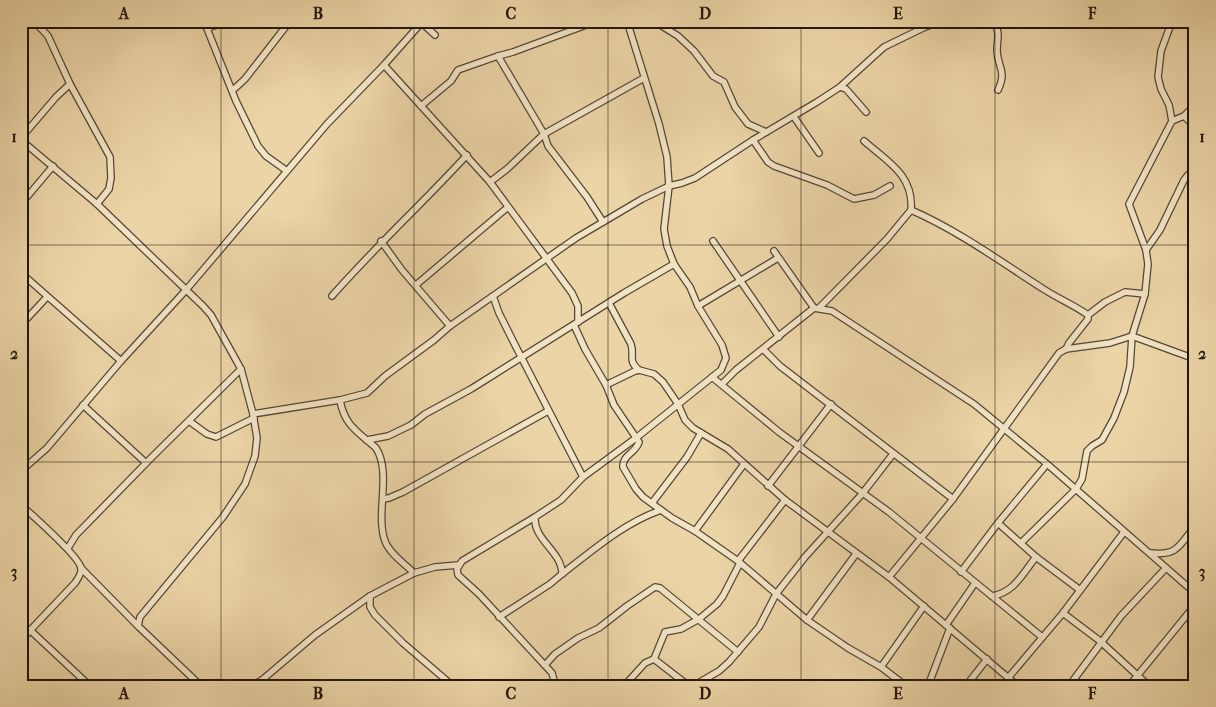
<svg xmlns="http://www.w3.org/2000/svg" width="1216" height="707" font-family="'IM FELL French Canon',serif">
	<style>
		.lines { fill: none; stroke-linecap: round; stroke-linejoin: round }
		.minor-casing { stroke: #554634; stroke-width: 8 }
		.minor { stroke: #f2e3c5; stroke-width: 5.5 }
		.grid { fill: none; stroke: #23160e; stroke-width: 1; stroke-opacity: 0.55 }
		.neatline { fill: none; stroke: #23160e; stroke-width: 2 }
		.grid-label { font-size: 16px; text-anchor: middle; font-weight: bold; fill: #23160e }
	</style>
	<rect width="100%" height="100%" fill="#ebd4a6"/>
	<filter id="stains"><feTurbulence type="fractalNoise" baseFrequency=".004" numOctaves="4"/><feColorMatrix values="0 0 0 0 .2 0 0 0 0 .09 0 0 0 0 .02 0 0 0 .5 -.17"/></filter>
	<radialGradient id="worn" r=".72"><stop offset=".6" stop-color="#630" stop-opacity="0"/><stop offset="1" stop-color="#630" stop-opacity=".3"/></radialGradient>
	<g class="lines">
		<defs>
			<g id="minor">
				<path d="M34,21L48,36L70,84L110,157L111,178L109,189L97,204"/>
				<path d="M204,21L236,101L258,146L266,156L287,171"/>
				<path d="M654,21L678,36L694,51L713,76L724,82L735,107L748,124L766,132"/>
				<path d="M993,21C1001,32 997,39 997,51C998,68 1007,71 998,90"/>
				<path d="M422,23L435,35"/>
				<path d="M207,28L231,21"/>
				<path d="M498,56L513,52L597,21"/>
				<path d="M384,65L490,182L572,293L578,306V322"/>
				<path d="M840,87L846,89L866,112"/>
				<path d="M233,90L245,79L290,21"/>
				<path d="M421,106L451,81L458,70L498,56L544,134L548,146L587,197L603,222"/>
				<path d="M1184,116L1195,127"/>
				<path d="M794,117L819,153"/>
				<path d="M1172,121L1184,116L1195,105"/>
				<path d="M21,138L56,97L70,84"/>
				<path d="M21,140L97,204L203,306L211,315L241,369L253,414L257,438L255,456L245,484L223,517L140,617L138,626L201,686"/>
				<path d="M753,140L768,162L774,166L827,185L854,199L874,195L890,186"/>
				<path d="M490,182L507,169L544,134L644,78"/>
				<path d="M21,204L53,166"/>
				<path d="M911,210C959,231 1001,262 1045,290C1059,299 1074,305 1088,315V319L1069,343L1066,349"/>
				<path d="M381,241L402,270L450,326"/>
				<path d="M713,241L779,337"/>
				<path d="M1146,250L1160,230L1184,180L1188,175L1195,172"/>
				<path d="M774,251L814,308"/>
				<path d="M21,273L121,361"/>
				<path d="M416,285L508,207"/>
				<path d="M332,296C375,247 423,203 467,155"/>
				<path d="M493,296L499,313L514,343L583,477"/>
				<path d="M609,303L631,344C635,356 627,360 639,370"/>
				<path d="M698,306L778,258"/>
				<path d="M819,308L887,239L911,210C914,175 887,161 864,141"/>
				<path d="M1088,315L1105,302L1125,292L1145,294"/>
				<path d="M21,325L47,297"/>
				<path d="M574,325L585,349L606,385L614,405L639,442C636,453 622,455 623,467L636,489L643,497L672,518L695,531L738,561L807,620L848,648L881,667L906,686"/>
				<path d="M764,350L780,366L953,499"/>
				<path d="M712,377L779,432L889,512L1042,637"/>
				<path d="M722,384L736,370L814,308L832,311L974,404L1047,464L1195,593"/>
				<path d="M606,385L635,371L639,370L654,374L663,382L678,404L685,420L693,428L728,449L785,500L889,577L1018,686"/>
				<path d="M340,400C344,425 358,432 376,448C392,473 375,514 385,541C389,553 405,564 414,573"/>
				<path d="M83,405L146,463"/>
				<path d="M253,414L340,400L367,393L385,376L434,340L450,326L576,238L642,199L669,186L682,183L695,178L753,140L817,102L840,87L884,47L923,28L941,21"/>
				<path d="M189,421L207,434L216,437L254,418"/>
				<path d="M367,440L388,436L411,425L425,414L471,389L624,293L674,264"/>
				<path d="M21,471L47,448L121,361L186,290L327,124L384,65L423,21"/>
				<path d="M768,486L831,404"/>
				<path d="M383,499L389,498L403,492L548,411"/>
				<path d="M652,503L687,457L701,433"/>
				<path d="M21,505C32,515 79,556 81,568C82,574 78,578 75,583L21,640"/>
				<path d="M998,523L1036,557L1080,590"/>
				<path d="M695,531L744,464"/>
				<path d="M1021,543L1076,489L1082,479L1087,451L1092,446L1102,440L1114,418L1124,392L1130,367L1132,336L1145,294L1148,264L1146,250L1129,204L1172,121L1169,105L1161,89L1158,77L1161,51L1172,21"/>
				<path d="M68,548L76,535L152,457L241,369"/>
				<path d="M1150,553C1178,556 1179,546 1195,526"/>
				<path d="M738,561L785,500"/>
				<path d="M81,568L138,626"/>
				<path d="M961,572L998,523L1047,464"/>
				<path d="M562,574C593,550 624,523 661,510"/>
				<path d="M889,577L953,499L1051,364L1059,353L1066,349L1110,343L1132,336L1195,359"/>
				<path d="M370,596V607L375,615L403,643L453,686"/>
				<path d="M992,596C1014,593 1023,573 1036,557"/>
				<path d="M1063,613L1100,641L1149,686"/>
				<path d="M499,617L550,584L562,574C562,551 533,540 535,517"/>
				<path d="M807,620L856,554"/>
				<path d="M946,625L975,583"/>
				<path d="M31,631L90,686"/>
				<path d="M654,659L665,632L681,629L699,619L717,604L723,596L740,563"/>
				<path d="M545,665L555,654L578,638L599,628L627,606L655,587L660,588L738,652"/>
				<path d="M881,667L924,606"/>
				<path d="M1008,678L1063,613L1124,532"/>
				<path d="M247,686L255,684L262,680L315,635L370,596L414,573L435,567L458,565"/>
				<path d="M553,686L554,680L552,673L479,594L458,575L457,569L462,561L535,517L561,500L583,477L636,438L721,370L726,358L722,345L698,306L690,287L674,264L667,246L664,229L669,186L667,157L659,124L627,21"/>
				<path d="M624,686L645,663L654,659L685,683L696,684L700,682L719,671L729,662L759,627L776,594L805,557L862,494L893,454"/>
				<path d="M928,686L950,628"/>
				<path d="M966,686L987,659"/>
				<path d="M1069,686L1121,616L1166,568"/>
				<path d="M1129,686L1195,605"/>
			</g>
		</defs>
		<use href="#minor" class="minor-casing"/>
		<use href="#minor" class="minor"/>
	</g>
	<path class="grid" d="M221,21V686M414,21V686M608,21V686M801,21V686M995,21V686M21,245H1195M21,462H1195"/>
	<rect width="1216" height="707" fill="none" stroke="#ebd4a6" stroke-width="55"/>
	<rect x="28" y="28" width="1160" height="652" class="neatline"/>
	<g class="grid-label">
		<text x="124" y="19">A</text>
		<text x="318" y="19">B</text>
		<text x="511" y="19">C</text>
		<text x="705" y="19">D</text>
		<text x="898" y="19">E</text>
		<text x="1092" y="19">F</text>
		<text x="14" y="142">1</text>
		<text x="1202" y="142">1</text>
		<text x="14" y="359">2</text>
		<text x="1202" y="359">2</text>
		<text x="14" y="577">3</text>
		<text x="1202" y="577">3</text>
		<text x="124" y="699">A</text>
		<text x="318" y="699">B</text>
		<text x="511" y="699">C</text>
		<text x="705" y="699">D</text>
		<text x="898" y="699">E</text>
		<text x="1092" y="699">F</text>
	</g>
	<rect width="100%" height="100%" filter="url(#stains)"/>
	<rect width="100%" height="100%" fill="url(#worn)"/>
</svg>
